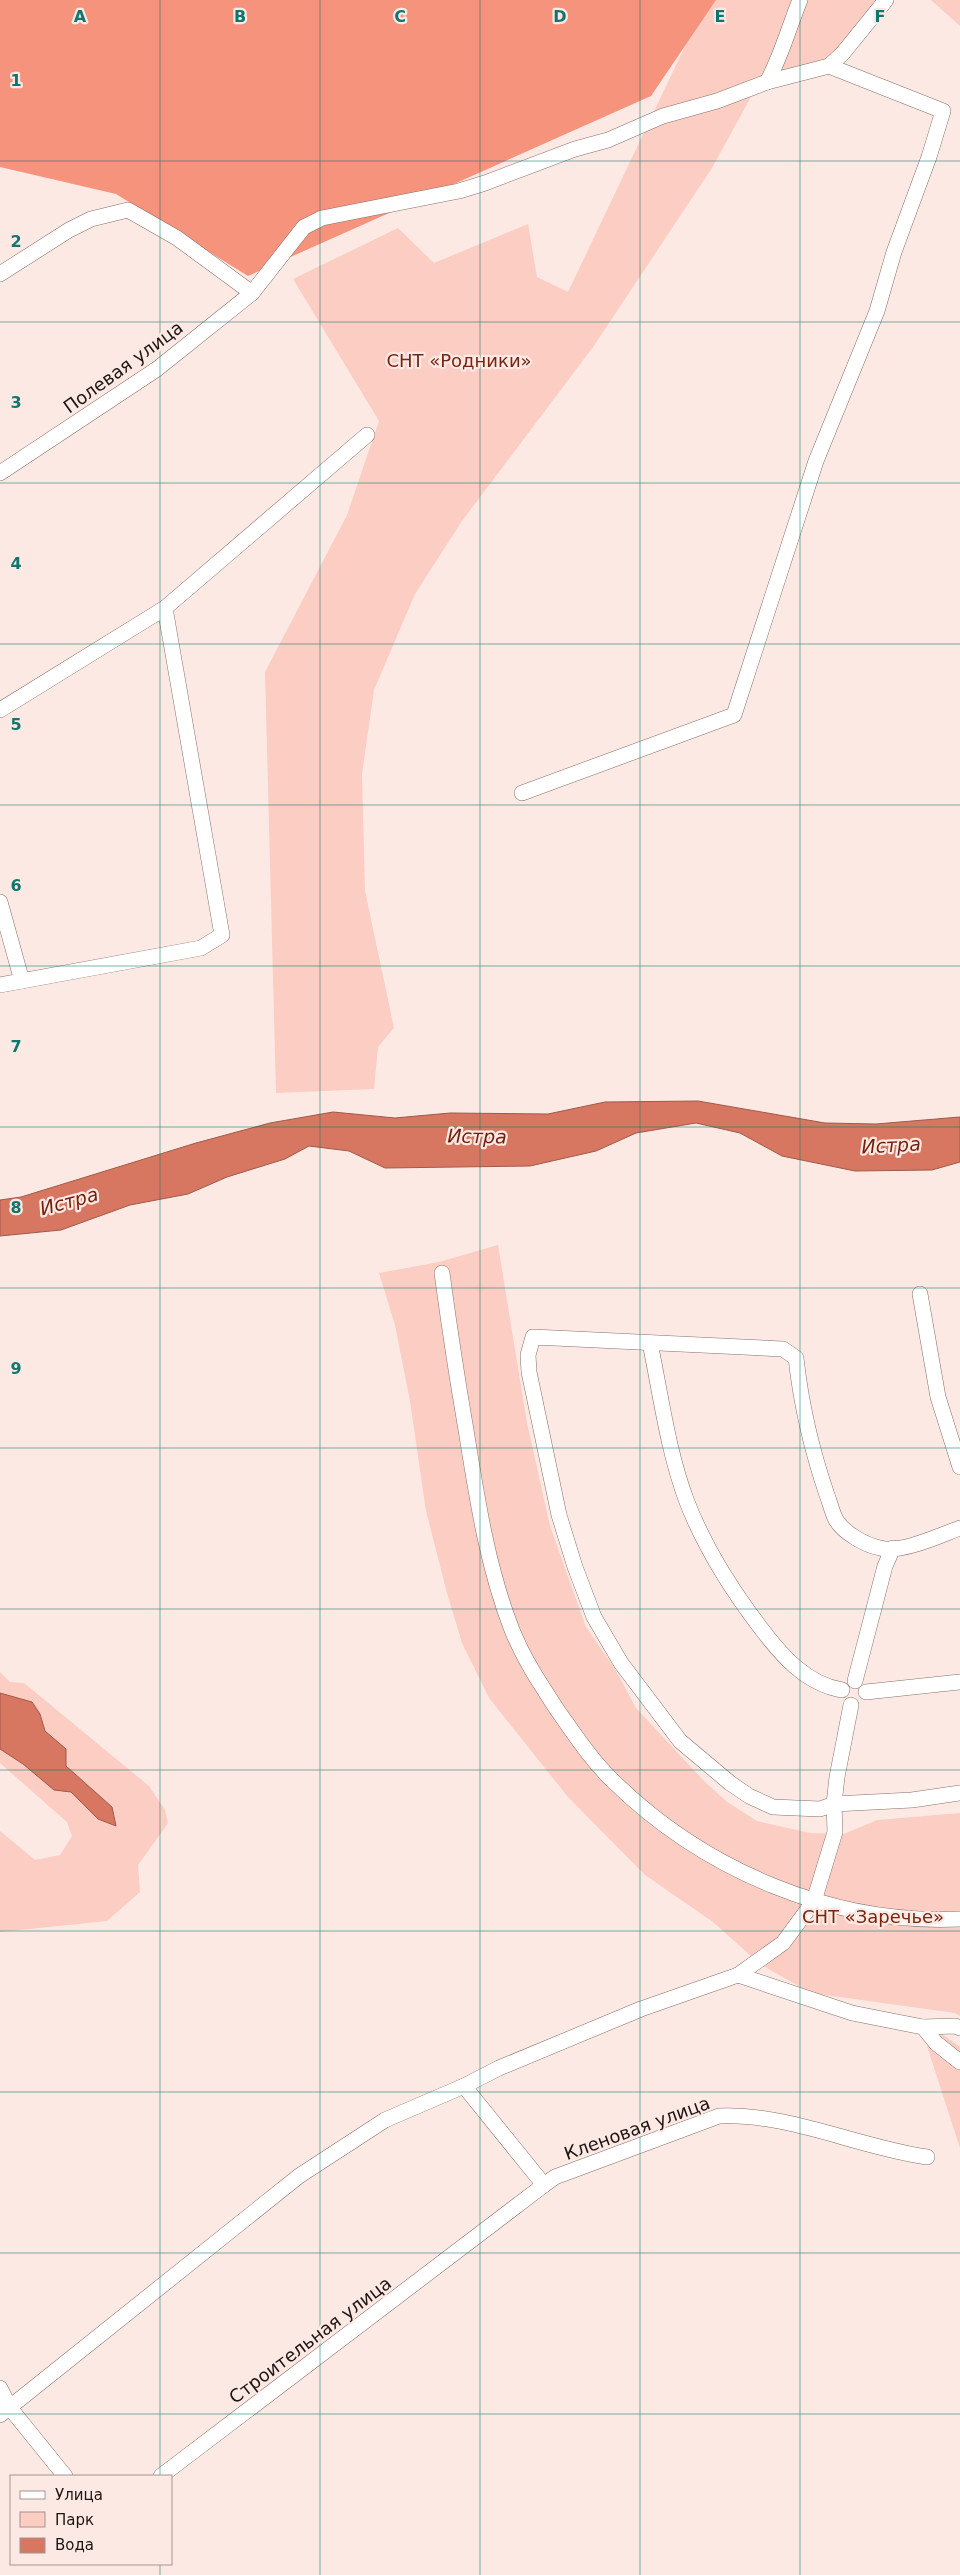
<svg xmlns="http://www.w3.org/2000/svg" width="960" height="2575" font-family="'DejaVu Sans',sans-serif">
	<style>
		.green { fill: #fbcdc3 }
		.forest { fill: #f6937d }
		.water { fill: #d77762; stroke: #9f5a4a }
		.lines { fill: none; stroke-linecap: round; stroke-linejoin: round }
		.minor-casing { stroke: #86716b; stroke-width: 16 }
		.minor { stroke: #fff; stroke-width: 15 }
		.grid { fill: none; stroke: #0f766e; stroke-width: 1; stroke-opacity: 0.55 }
		.labels { text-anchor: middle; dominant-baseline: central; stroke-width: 4.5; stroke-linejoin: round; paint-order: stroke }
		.park-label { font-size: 18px; fill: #7a2412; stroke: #fde9e4 }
		.street-label { font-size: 18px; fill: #1d1513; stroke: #fde9e4 }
		.water-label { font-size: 19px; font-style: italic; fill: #741d0b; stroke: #fde9e4 }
		.grid-label { font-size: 16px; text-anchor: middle; font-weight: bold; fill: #0f766e; stroke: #fde9e4; stroke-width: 4.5; stroke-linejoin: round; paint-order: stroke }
	</style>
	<rect width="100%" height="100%" fill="#fde9e4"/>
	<g class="green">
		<path d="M707,0H880L836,58L822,65L764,73L712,168L593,347L462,521L415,594L374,690L362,774L365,891L394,1028L378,1047L374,1089L276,1093L265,672L347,515L379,421L293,279L398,228L434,263L528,224L537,277L568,292Z"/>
		<path d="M931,0H960V26Z"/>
		<path d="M498,1245L527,1423L550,1526L586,1627L615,1669L636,1708L702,1779L727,1802L757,1821L810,1833L844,1834L877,1820L960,1813V2016L955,2013L811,1993L760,1964L713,1922L645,1875L568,1797L489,1698L462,1643L447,1593L426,1511L410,1401L395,1325L379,1273L439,1262Z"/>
		<path d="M0,1672L10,1682L24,1683L149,1786L165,1810L168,1823L138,1865L140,1892L107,1921L0,1932V1831L35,1860L60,1855L72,1836L67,1822L0,1763Z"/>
		<path d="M942,2034L960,2047V2148L927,2046Z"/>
	</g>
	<path class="forest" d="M0,0H716L651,96L248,276L116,194L0,167Z"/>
	<g class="water">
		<path d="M698,1101L825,1123L876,1124L960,1117V1162L932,1170L855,1171L782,1156L740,1133L696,1123L636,1133L596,1151L530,1166L385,1168L349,1151L309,1146L285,1159L227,1177L188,1194L130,1205L61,1230L0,1236V1200L21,1197L196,1143L270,1123L333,1112L395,1118L450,1113L548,1114L605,1102Z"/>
		<path d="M0,1693L32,1702L40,1714L45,1731L66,1749V1766L112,1807L116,1826L98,1819L71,1792L54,1790L23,1764L0,1749Z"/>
	</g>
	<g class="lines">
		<defs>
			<g id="minor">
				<path d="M767,82C781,57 789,27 800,0"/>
				<path d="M0,274L69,230L91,219L128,210L177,238L252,293"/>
				<path d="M0,473L157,369L252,293L304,227L322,218L459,191L485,183L575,149L608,140L663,116L717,101L767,82L829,66L843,53L886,0"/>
				<path d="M0,710L165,608L367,435"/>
				<path d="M522,793L734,715L816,461L877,311L894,252L929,157L943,111L829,66"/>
				<path d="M0,902L22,981"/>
				<path d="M0,985L201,948L222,935L165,608"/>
				<path d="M442,1273C449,1325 457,1378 466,1430C477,1498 487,1566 512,1630C524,1660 541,1685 558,1711C575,1735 592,1761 613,1781C704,1870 832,1925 960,1919"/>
				<path d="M920,1294L938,1397L960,1467"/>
				<path d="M650,1343C661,1396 668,1452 687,1502C705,1548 731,1589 760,1627C781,1655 806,1684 842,1690"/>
				<path d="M960,1528C941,1535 900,1554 880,1548C865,1545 844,1533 836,1520C832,1512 830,1503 827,1495C812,1451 801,1404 796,1358L783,1349L533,1337L528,1355L529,1372L559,1515L575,1567L594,1617L621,1663L680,1741L730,1783L749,1796L773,1807L820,1809L834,1804L912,1800L960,1793"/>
				<path d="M855,1681L885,1566L893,1548"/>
				<path d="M866,1692L960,1682"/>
				<path d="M738,1975L852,2013L923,2027L955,2026L960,2028"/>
				<path d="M923,2027L936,2043L960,2062"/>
				<path d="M464,2086L544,2185L555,2177L719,2116C790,2113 857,2147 927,2157"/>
				<path d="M0,2388L10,2408L65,2476"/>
				<path d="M0,2415L299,2176L385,2120L464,2086L499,2068L641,2009L738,1975L783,1943L814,1901L835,1832L834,1804L837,1777L851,1705"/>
				<path d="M161,2476L544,2185"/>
			</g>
		</defs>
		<use href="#minor" class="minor-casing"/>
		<use href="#minor" class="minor"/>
	</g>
	<path class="grid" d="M160,0V2476M320,0V2575M480,0V2575M640,0V2575M800,0V2575M0,161H960M0,322H960M0,483H960M0,644H960M0,805H960M0,966H960M0,1127H960M0,1288H960M0,1448H960M0,1609H960M0,1770H960M0,1931H960M0,2092H960M0,2253H960M0,2414H960M160,2564V2575"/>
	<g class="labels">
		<g class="park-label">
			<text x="459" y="360">СНТ «Родники»</text>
			<text x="873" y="1916">СНТ «Заречье»</text>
		</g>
		<g class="street-label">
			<text transform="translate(123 367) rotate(-36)">Полевая улица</text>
			<text transform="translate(637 2128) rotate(-20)">Кленовая улица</text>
			<text transform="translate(310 2340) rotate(-37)">Строительная улица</text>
		</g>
		<g class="water-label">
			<text transform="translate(477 1136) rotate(1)">Истра</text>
			<text transform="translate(891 1145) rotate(-3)">Истра</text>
			<text transform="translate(69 1201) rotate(-15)">Истра</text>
		</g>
	</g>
	<g class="grid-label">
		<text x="80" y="22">A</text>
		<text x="240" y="22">B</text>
		<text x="400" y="22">C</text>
		<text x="560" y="22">D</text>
		<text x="720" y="22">E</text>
		<text x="880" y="22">F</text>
		<text x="16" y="86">1</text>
		<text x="16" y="247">2</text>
		<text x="16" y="408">3</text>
		<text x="16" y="569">4</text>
		<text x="16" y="730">5</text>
		<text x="16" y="891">6</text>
		<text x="16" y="1052">7</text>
		<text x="16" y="1213">8</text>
		<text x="16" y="1374">9</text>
	</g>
	<rect x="10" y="2475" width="162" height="90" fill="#fde9e4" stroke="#a39490"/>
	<rect x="20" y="2491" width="25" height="8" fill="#ffffff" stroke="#a39490"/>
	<text x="55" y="2500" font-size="15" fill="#1d1513">Улица</text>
	<rect x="20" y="2512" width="25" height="15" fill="#fbcdc3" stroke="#a39490"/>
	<text x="55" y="2525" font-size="15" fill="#1d1513">Парк</text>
	<rect x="20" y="2538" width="25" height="15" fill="#d77762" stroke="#a39490"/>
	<text x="55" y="2550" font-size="15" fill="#1d1513">Вода</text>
</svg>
